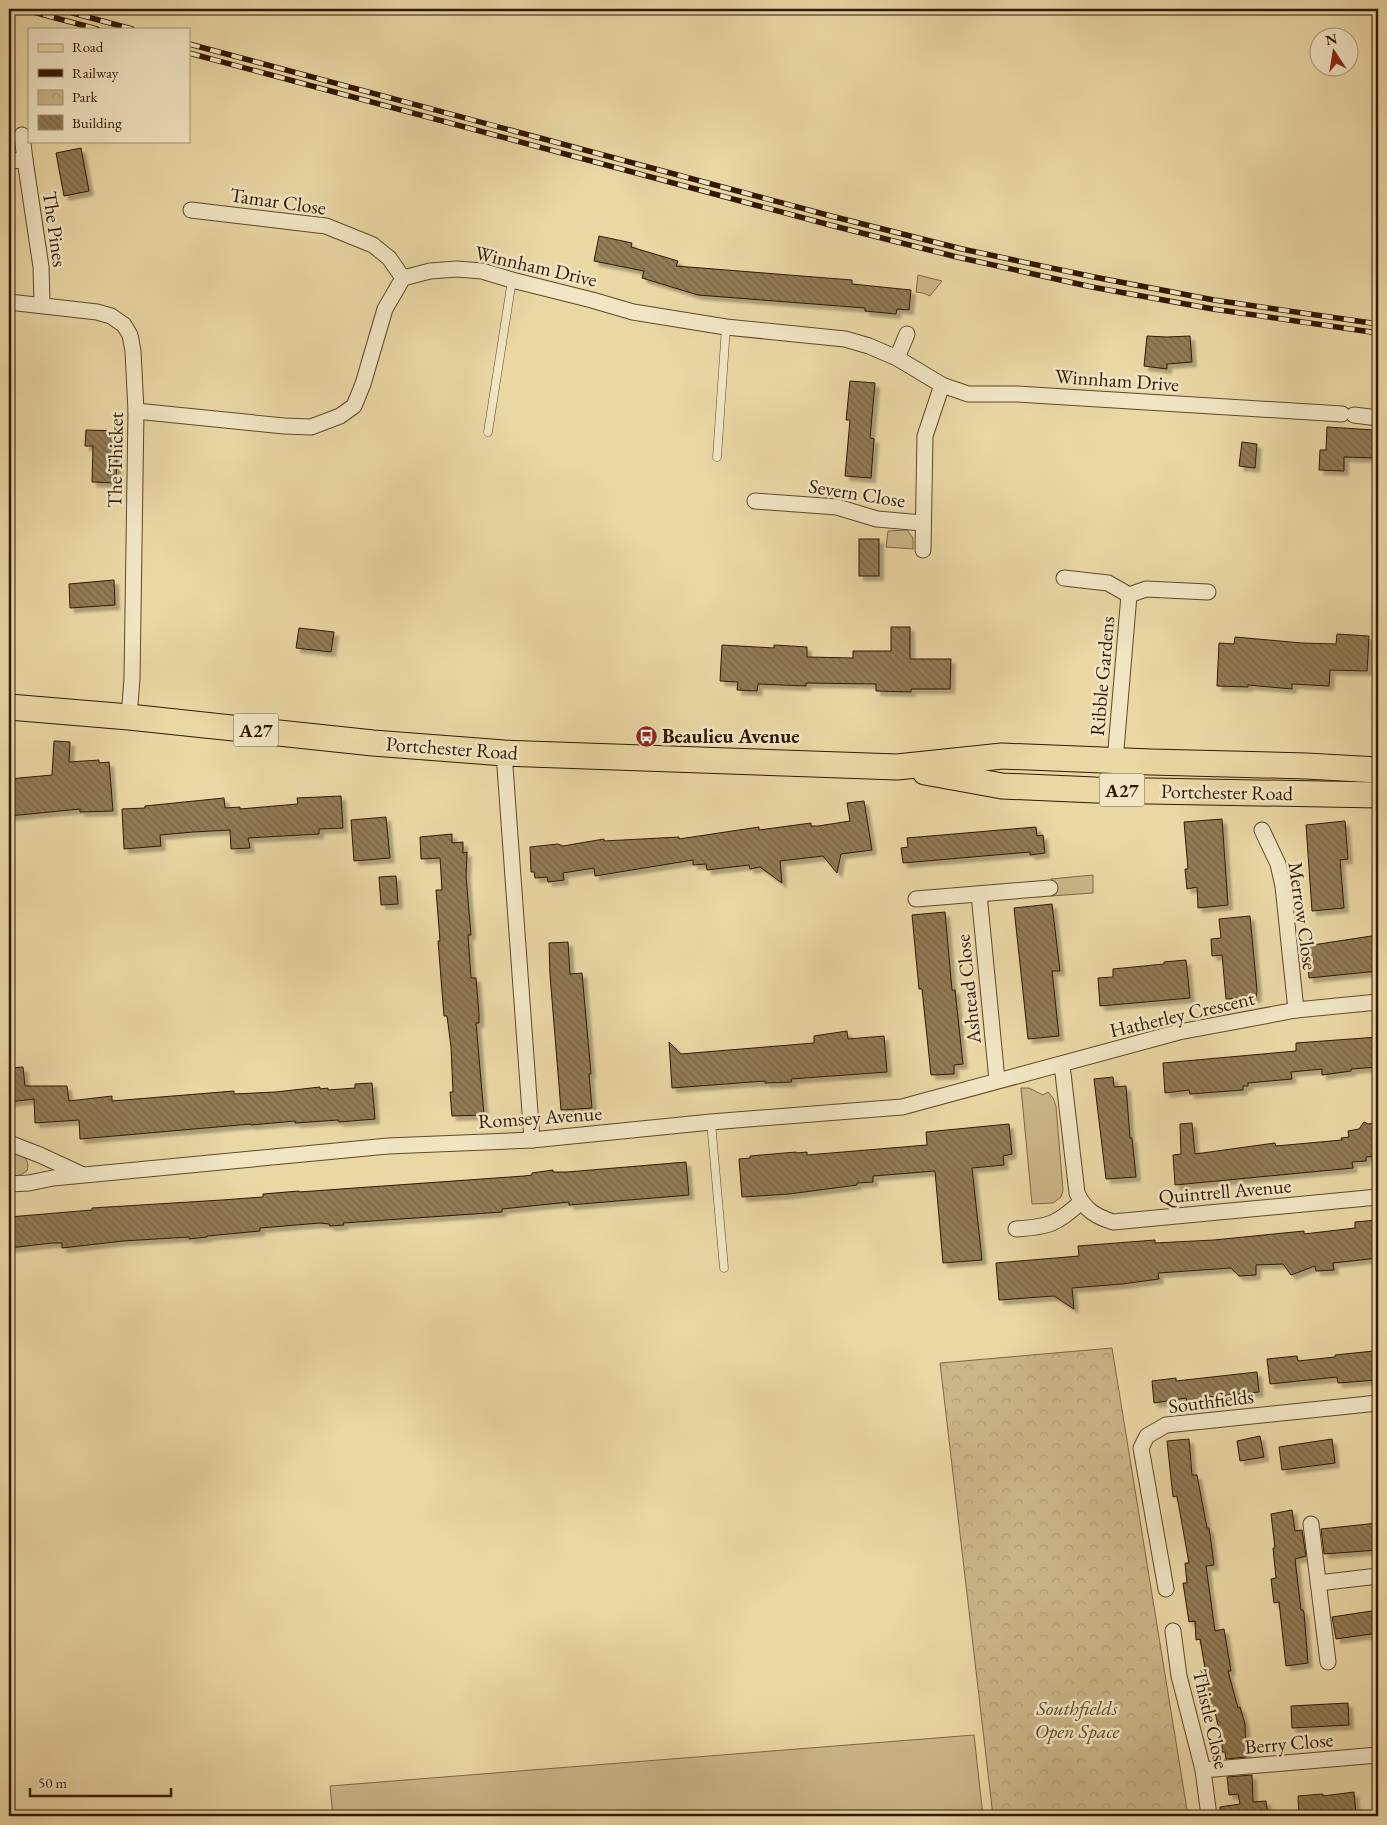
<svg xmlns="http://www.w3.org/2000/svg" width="1387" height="1825" font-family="'EB Garamond',serif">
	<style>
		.green { fill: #cab688; stroke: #7e6644 }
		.park { fill: url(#park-crowns); stroke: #7e6644 }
		.building { fill: url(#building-back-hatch); stroke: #311700; filter: url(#shadow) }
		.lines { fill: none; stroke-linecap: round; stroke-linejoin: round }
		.lane-casing { stroke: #5f4729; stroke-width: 9 }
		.street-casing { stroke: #5f4729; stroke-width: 17 }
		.primary-casing { stroke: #311700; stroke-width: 27 }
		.lane { stroke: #f1e5c4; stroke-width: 8 }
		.street { stroke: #f1e5c4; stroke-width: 15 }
		.primary { stroke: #e9d7a4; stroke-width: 25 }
		.rail-casing { stroke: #311700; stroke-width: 5.5 }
		.rail { stroke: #f1e5c4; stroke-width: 4; stroke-dasharray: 11; stroke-linecap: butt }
		.labels { text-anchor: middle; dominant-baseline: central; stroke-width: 5; stroke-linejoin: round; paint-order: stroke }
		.shield { fill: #f1e5c4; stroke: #6b553b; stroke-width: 1 }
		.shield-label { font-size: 19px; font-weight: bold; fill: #311700 }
		.street-label { font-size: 20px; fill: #311700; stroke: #f1e5c4 }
		.poi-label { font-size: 20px; font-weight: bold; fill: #311700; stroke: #f1e5c4; text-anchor: start }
		.park-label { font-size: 20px; font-style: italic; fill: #5f4729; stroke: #f1e5c4 }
	</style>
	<defs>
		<pattern id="park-crowns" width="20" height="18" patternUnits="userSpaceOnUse" patternTransform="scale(1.25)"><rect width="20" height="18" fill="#cab688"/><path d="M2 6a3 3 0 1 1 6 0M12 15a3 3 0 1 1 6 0" fill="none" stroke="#ae9c74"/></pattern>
		<pattern id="building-back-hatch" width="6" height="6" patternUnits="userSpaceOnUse" patternTransform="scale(1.25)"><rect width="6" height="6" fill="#917b55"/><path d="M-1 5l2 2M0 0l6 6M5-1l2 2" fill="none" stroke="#776444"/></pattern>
		<filter id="shadow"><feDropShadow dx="4.5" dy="4.5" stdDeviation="1" flood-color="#0004"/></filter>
	</defs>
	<rect width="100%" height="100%" fill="#e9d7a4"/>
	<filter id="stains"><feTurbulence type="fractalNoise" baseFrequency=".004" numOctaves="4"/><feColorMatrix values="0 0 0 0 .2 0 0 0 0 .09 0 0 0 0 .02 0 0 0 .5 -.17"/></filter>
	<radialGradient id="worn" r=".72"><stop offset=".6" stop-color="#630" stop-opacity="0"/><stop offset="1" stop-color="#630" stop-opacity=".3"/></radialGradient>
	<g class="green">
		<path d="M918,275L942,281L930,296L923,293L916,292Z"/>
		<path d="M907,530L913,538V549L886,547L888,531Z"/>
		<path d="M1093,875V893L1051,896V879Z"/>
		<path d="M1029,1088L1043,1095L1048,1092L1053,1098L1056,1106L1063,1190L1061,1197L1053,1203L1032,1204L1021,1088Z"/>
		<path d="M9,1150C20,1154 31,1157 27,1171L20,1175L9,1177Z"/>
		<path d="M974,1735L983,1816H333L330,1786Z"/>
	</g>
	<g class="park">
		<path d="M1374,9H1378V110Z"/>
		<path d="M1112,1348L1188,1816H993L940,1363Z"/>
	</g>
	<g class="building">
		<path d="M81,148L89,191L64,196L56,153Z"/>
		<path d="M599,236L632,243L631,247L678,261L676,266L852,280V284L911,290L909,310L897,309L896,314L865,311V308L698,295L642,278L644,271L594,261Z"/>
		<path d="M1147,336L1167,337L1190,336L1192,362L1167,364V369L1144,366Z"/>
		<path d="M850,381L875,383L870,438L874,439L871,478L845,476L850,420H846Z"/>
		<path d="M1327,427L1375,430L1374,458L1344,457V471L1319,470L1320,450H1326Z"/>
		<path d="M86,430L118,431L116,483L92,482L93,446H85Z"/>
		<path d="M1242,442L1257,444L1255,468L1239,466Z"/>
		<rect x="859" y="539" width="20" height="37"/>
		<path d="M114,580L115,605L70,608L69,584Z"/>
		<path d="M891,627H910V659H951L950,689H911V692L876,691V684L806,683V686L758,684L757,691L737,690L738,682L720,681L722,645L774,648V645L807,647V657L853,658V651H891Z"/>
		<path d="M299,628L334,632L331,652L296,648Z"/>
		<path d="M1337,634L1369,636L1367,671L1330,670L1329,686L1292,684V689L1248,685V687L1217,686L1219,643L1234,644L1235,637L1302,643L1336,644Z"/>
		<path d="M54,741L70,742L69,762L99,760V763L109,762L113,811L80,812V809L9,816V779L52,775Z"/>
		<path d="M341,796L343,828L319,829V834L248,838L250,848L231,849L230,830L193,832L160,835L161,846L124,849L122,809L145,808V806L224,798L225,808L240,807V809L298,804L297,798Z"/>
		<path d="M864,801L872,850L841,854L837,873L823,856L780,861L782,883L760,867L750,869L749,865L707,870L706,864L693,865V860L595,876L594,868L563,873L564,880L548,882L547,877L535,878L534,872H531L530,847L558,844L563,846L604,839V841L679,837V839L759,827V830L811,823V826H818L850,821L847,803Z"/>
		<path d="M386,817L390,858L354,861L351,820Z"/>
		<path d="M1222,819L1228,905L1198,908L1197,887L1187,889L1185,869H1188L1184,822Z"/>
		<path d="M1345,821L1348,859L1340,860L1344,908L1312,911L1306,825Z"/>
		<path d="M1036,827L1037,836L1043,835L1045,853L1030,855V852L903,863L901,848L908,847L907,838Z"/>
		<path d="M452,834V843L463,842V853L467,852L466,876L471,935H468L471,978H476L479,1014V1023H476L484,1115L452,1116L450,1092H453L451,1047L447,1016H444L438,941H440L436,890H442L440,858L421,859L420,837Z"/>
		<path d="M396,876L398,904L381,905L379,877Z"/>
		<path d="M1052,904L1060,971H1052L1059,1036L1028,1039L1014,908Z"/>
		<path d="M945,912L952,990H955L963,1064L954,1065V1074L931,1075L922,989H919L912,915Z"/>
		<path d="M1250,916L1257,990L1256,998L1226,999L1222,955L1212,956L1211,939L1221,938L1219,919Z"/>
		<path d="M1378,935V971L1309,978L1306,946Z"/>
		<path d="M568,942L570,974L582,973L591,1074H589L592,1108L561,1110L550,975L549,943Z"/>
		<path d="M1186,960L1190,998L1100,1006L1098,978L1113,977V969L1164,964V962Z"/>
		<path d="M847,1031L848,1039L884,1036L887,1072L791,1079L792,1082L765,1083V1081L672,1088L669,1042L681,1054L814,1043V1036Z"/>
		<path d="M1378,1037V1067L1351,1069V1071L1322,1075V1069L1291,1072L1292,1079L1248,1083V1086H1243V1090L1190,1094L1189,1090L1165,1093L1163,1063L1296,1051V1043Z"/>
		<path d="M23,1067L25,1086H67L69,1101L112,1096V1101L234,1091V1094L276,1092L320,1087V1089L328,1088V1090L355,1088V1084L372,1083L375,1119L339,1122L338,1120L295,1123V1121L251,1125V1124L80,1139L79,1120L35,1123L34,1099L9,1102V1068Z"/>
		<path d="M1113,1077L1114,1087L1126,1086L1130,1138H1132L1136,1177L1106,1179L1094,1079Z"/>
		<path d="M1364,1122L1368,1124L1378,1123V1156L1366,1157V1161L1352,1162L1353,1168L1175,1185L1173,1155L1181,1154L1180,1124L1192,1123L1195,1154L1275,1143L1276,1146L1342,1140L1341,1138L1349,1137L1348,1131L1359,1129Z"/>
		<path d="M1009,1124L1012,1154L1003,1156L1004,1165L972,1168L982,1260L943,1263L935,1171L873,1176V1182L857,1183V1185L789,1194L742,1197L739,1159L750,1158V1156L796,1152V1153L807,1152V1155L927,1145L926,1132Z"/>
		<path d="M686,1162L689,1195L569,1205V1202L502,1209V1212L343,1223L344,1225L330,1226L329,1224L320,1223L260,1228V1231L207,1236V1237L189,1239V1237L123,1241L62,1248V1243H52L9,1248V1217L92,1210V1208L222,1200L263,1197V1194L299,1191V1192L524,1176L532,1175V1173L553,1170V1172H567Z"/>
		<path d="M1378,1220V1258L1333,1263L1334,1270L1316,1271L1315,1266L1291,1275L1283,1264L1256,1265V1275L1239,1276L1231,1268L1158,1273L1159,1279L1122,1284L1072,1288L1074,1309L1054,1296L999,1300L996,1263L1079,1256L1078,1246L1155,1240V1243L1214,1240L1304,1231V1234L1355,1228V1222Z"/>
		<path d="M1374,1351L1377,1380L1338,1383L1337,1377L1270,1384L1267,1359L1297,1356L1298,1361L1335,1357V1355Z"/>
		<path d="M1257,1372L1259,1392L1209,1397V1400L1187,1402L1186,1398L1154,1403L1152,1381L1176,1378V1381Z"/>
		<path d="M1260,1436L1264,1457L1240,1461L1237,1441Z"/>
		<path d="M1189,1439L1192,1475H1197L1207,1528H1209L1212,1549L1214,1565L1206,1566L1215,1631L1224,1629L1231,1671H1228L1238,1708L1240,1707L1245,1724L1246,1757L1226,1759L1225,1752H1222V1743L1214,1708L1210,1709L1201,1670L1205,1668L1200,1639L1196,1640L1195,1621L1189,1622L1183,1583H1187L1185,1563H1189L1177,1496L1173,1497L1167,1441Z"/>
		<path d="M1332,1439L1335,1463L1282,1470L1279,1447Z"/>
		<path d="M1292,1510L1295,1531L1302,1530L1306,1556L1295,1559L1301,1610H1303L1304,1613L1308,1663L1286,1666L1279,1602L1274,1603L1271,1579L1276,1578L1273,1548H1275L1271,1514Z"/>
		<path d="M1378,1523V1550L1324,1554L1321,1529Z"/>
		<path d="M1378,1610V1633L1336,1639L1332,1617Z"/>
		<path d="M1348,1703L1349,1725L1292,1728L1291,1706Z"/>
		<path d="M1252,1775L1253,1802L1266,1801L1268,1816H1220V1807L1240,1804L1238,1794L1229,1795L1227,1777Z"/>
		<path d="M1354,1792L1356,1814L1299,1816L1298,1796L1323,1794V1796Z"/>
	</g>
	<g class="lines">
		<defs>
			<g id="lane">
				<path d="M488,432L512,280"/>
				<path d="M717,457L726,327"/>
				<path d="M711,1122L724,1268"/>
			</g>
			<g id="street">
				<path d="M22,135L25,160"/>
				<path d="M9,161L25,160L41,267L42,305"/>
				<path d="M191,210L326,226L373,245L389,258L403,278"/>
				<path d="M9,302L97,312L111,316L124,325L130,335L133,351L136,411L132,679L129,717"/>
				<path d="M897,358L907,334"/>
				<path d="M136,411L284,426L311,427L340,416L354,406L363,384L385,309L403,278L430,271L457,269L482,271L512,280L592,300L633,312L726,327L845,339L869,346L897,358L942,385L968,394H1017L1342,414"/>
				<path d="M1354,415L1378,418"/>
				<path d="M755,501L837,507L877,519L923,523"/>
				<path d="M923,550L925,436L942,385"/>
				<path d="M1064,578L1108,583L1129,595L1115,761"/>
				<path d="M1129,595L1146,589L1208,592"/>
				<path d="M504,753L532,1140"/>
				<path d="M1262,830L1278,864L1283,886L1296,1010"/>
				<path d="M979,894L997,1080"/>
				<path d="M916,899L1050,888"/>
				<path d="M1062,1065L1077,1193C1085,1210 1095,1216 1113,1222L1378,1197"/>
				<path d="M9,1143L40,1155L81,1174"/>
				<path d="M9,1184L29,1183L53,1178L388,1146L532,1140L711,1122L902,1107L1179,1032L1296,1010L1378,1002"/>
				<path d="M1016,1229C1049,1227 1057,1224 1081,1202"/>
				<path d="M1311,1524L1328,1662"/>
				<path d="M1318,1583L1378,1576"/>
				<path d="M1166,1589L1141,1448L1147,1436L1166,1425L1378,1403"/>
				<path d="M1173,1631L1179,1676L1203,1770L1209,1816"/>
				<path d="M1203,1770L1378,1755"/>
			</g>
			<g id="primary">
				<path d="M9,707L129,717L373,743L504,753L897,767L1002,756L1151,762L1306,766L1378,770"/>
				<path d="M925,772L1002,786L1095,790L1378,795"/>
			</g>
		</defs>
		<use href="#lane" class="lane-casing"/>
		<use href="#street" class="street-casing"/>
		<use href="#primary" class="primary-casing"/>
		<use href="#lane" class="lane"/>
		<use href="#street" class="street"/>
		<use href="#primary" class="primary"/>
		<defs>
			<g id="rail">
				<path d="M22,9L97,29"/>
				<path d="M58,9L132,29"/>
				<path d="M189,44L831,216L962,249L1094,277L1214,300L1378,324"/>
				<path d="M189,53L830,225L957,257L1092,287L1213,309L1378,333"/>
			</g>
		</defs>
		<use href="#rail" class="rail-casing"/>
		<use href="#rail" class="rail"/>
	</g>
	<defs>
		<symbol id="bus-disc" viewBox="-11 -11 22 22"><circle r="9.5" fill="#8f2418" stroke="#f1e5c4"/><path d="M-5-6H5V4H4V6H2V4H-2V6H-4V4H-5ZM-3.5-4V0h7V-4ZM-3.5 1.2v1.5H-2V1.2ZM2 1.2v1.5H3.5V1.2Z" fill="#fff"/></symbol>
	</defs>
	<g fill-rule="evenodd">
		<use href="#bus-disc" x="634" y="724" width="25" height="25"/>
	</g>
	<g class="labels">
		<g class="shield">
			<rect x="233.5" y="713.5" width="45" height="33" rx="4"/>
			<rect x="1099.5" y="773.5" width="45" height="33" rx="4"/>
		</g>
		<g class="shield-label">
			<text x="256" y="730">A27</text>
			<text x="1122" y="790">A27</text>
		</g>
		<g class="street-label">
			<text transform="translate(278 201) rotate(8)">Tamar Close</text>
			<text transform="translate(55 229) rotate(82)">The Pines</text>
			<text transform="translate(536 266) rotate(13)">Winnham Drive</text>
			<text transform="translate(1117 380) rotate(4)">Winnham Drive</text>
			<text transform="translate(115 460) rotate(-89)">The Thicket</text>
			<text transform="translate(857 493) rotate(9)">Severn Close</text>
			<text transform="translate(1102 676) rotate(-85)">Ribble Gardens</text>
			<text transform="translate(452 748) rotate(4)">Portchester Road</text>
			<text transform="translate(1227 792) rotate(1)">Portchester Road</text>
			<text transform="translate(1303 916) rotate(82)">Merrow Close</text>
			<text transform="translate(968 989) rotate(-96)">Ashtead Close</text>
			<text transform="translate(1182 1014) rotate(-13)">Hatherley Crescent</text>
			<text transform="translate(540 1117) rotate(-4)">Romsey Avenue</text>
			<text transform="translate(1225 1191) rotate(-5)">Quintrell Avenue</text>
			<text transform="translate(1211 1401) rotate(-7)">Southfields</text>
			<text transform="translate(1211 1719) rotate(77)">Thistle Close</text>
			<text transform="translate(1289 1743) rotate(-5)">Berry Close</text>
		</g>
		<g class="poi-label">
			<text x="662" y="736">Beaulieu Avenue</text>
		</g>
		<g class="park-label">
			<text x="1077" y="1708">Southfields<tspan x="1077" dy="23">Open Space</tspan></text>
		</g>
	</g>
	<rect width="1387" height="1825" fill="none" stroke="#e9d7a4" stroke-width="30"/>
	<rect x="10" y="10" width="1367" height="1805" fill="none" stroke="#311700" stroke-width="2.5"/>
	<rect x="15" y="15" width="1357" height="1795" fill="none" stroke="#311700"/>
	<rect x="28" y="28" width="162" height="115" fill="#f1e5c4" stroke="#a49376"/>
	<rect x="38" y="44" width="25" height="8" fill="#e9d7a4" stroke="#a49376"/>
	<text x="72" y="52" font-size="15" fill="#311700">Road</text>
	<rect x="38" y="69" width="25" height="8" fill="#311700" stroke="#a49376"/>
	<text x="72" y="78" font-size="15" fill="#311700">Railway</text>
	<rect x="38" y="90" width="25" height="15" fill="url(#park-crowns)" stroke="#a49376"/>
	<text x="72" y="102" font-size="15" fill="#311700">Park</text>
	<rect x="38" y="115" width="25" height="15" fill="url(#building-back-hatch)" stroke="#a49376"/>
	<text x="72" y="128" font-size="15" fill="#311700">Building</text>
	<g transform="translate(1334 52) rotate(348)"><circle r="24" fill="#f1e5c4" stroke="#a49376"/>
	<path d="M0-4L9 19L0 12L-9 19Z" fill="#8f2418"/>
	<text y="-8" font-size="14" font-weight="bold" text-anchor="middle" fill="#311700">N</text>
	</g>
	<path d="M30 1788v8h141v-8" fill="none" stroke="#311700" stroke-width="2.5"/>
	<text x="38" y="1788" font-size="15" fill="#311700" stroke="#f1e5c4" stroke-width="4" paint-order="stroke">50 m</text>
	<rect width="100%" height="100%" filter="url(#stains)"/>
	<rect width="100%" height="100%" fill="url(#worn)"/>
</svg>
